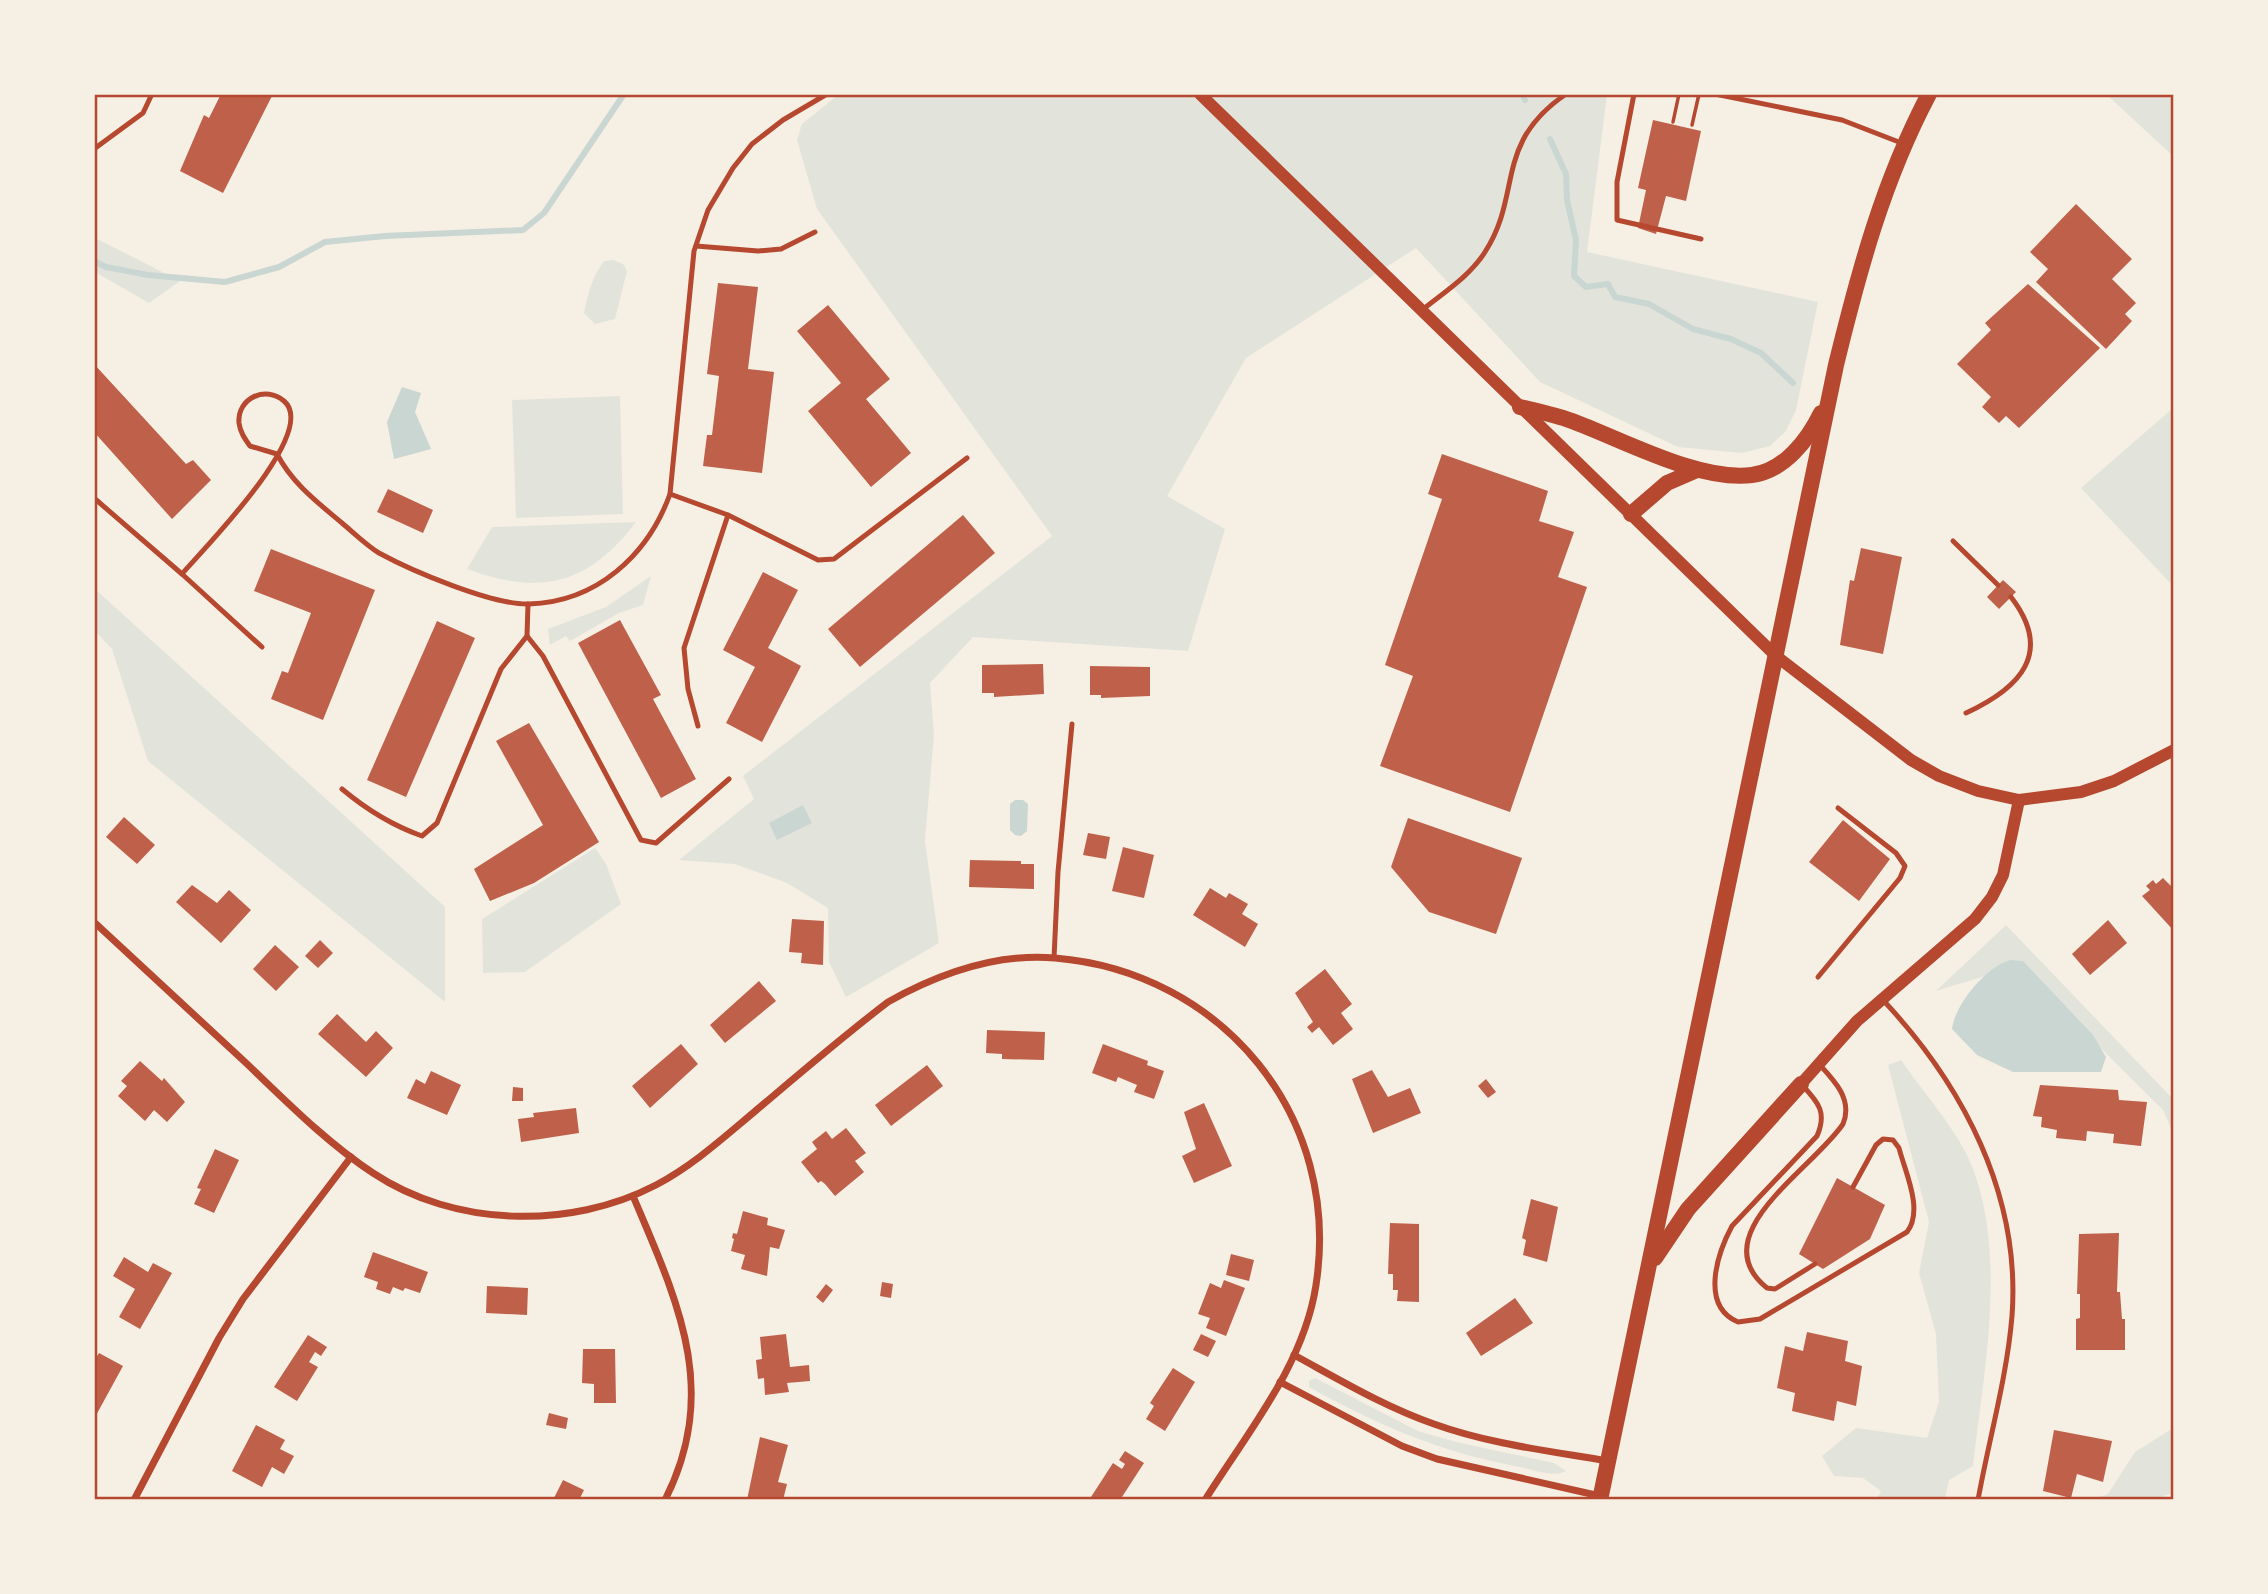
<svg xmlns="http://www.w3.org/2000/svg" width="2268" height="1594" font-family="'Public Sans',sans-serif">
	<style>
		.green { fill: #e2e4dc }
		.water { fill: #c9d6d2 }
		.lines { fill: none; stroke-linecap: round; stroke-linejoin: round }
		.stream { stroke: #c9d6d2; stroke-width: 6 }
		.building { fill: #bf614a }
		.path { stroke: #b5482f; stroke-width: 3.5 }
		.service { stroke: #b5482f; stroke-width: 5 }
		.minor { stroke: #b5482f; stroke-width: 7 }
		.tertiary { stroke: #b5482f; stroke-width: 12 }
		.primary { stroke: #b5482f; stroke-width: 16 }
		.neatline { fill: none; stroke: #b5482f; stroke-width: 2.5 }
	</style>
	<rect width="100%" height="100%" fill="#f6efe4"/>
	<g class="green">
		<path d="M838,95H1607L1587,252L1818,302L1796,410L1786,431L1770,446L1742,453L1678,447L1540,382L1416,248L1246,358L1167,496L1225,529L1188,651L973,637L930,683L934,735L925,841L939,943L846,997L829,962L828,908L787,883L735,864L679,860L754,799L743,776L1052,536L817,209L797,140L802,124Z"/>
		<path d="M2107,95H2173V157L2172,155Z"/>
		<path d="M94,238H95L180,281L149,303L95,272Z"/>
		<path d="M613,260L623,264L627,271L615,319L595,324L584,313C588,293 592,277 604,261Z"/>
		<path d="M620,396L623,514L516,518L512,400Z"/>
		<path d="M2173,408V586L2081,488Z"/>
		<path d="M636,522C588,585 540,596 467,569L492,527Z"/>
		<path d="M651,576L643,605L619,613L570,641L566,636L550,645L548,629L606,607Z"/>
		<path d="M95,589L445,907V1002L148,761L112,649L95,631Z"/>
		<path d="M595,848L606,864L621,904L525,972L483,973L482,919Z"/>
		<path d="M2006,925L2173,1099V1133L2163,1110L2018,966L1936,991Z"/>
		<path d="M1901,1060C1921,1089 1950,1122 1966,1153C2010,1243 1984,1370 1973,1466L1949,1480L1945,1499H1877L1881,1491L1863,1478L1834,1476L1822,1456L1856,1428L1927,1438L1939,1402L1936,1334L1919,1273L1929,1222L1888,1065Z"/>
		<path d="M1315,1378L1418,1431L1456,1442L1554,1463L1566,1471C1553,1478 1534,1470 1519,1467C1441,1452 1379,1426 1309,1387V1381Z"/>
		<path d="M2173,1428V1493L2153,1499H2093L2108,1494L2135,1452Z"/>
	</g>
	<g class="water">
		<path d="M402,387L421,393L415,412L431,449L394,459L387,422Z"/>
		<path d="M1015,800H1023L1028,804L1027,831L1021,836L1015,835L1010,830V804Z"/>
		<path d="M803,805L812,823L777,840L769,823Z"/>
		<path d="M2010,960L2023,961L2093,1035L2106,1057L2101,1072H2013L1977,1055L1952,1029C1955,1004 1986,967 2010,960Z"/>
	</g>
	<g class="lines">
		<g class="stream">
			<path d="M1522,94L1525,100"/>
			<path d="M1550,139L1566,174L1567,200L1576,240L1574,276L1586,287L1608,284L1615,297L1649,304L1693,329L1731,339L1761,353L1793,383"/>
			<path d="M94,261L106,267L148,275L225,282L279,267L325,242L385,236L523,230L544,213L624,94"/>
		</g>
	</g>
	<g class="building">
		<path d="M221,94H273L223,193L180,171L204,115L209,118Z"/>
		<path d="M1653,120L1701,131L1686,201L1666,196L1656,234L1638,228L1646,190L1638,188Z"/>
		<path d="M2076,204L2132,259L2112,279L2136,303L2125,314L2132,321L2106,349L2036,282L2048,269L2030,252Z"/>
		<path d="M718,283L758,287L748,369L774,372L762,473L703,466L707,435H712L719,376L707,374Z"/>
		<path d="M2028,284L2100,348L2019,428L2006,416L1999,423L1982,407L1991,397L1957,364L1991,330L1985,323Z"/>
		<path d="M828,305L890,379L866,399L911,453L871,487L808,411L841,383L797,331Z"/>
		<path d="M94,364L186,464L193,460L211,480L172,519L94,432Z"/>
		<path d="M1442,454L1548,491L1539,521L1574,532L1558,577L1587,587L1510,812L1380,766L1413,676L1385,665L1442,499L1428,494Z"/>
		<path d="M388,489L433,510L423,533L377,512Z"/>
		<path d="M963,515L995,553L860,667L828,629Z"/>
		<path d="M1861,548L1902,557L1883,654L1840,645L1850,580L1854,581Z"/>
		<path d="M271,549L375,590L323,720L271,699L282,671L288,673L311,613L254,591Z"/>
		<path d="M763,572L798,590L768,648L801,666L762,742L726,723L755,667L723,650Z"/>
		<path d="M2003,580L2016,592L1999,609L1987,597Z"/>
		<path d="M620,620L661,695L653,699L696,779L661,798L578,643Z"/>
		<path d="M437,621L475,638L406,797L367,780Z"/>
		<path d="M1043,664L1044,694L994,697V693H982V665Z"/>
		<path d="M1090,666L1150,667V696L1101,698V695H1090Z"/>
		<path d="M529,723L599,842L534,883L490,901L474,869L543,825L496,741Z"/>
		<path d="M124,817L155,845L137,864L106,837Z"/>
		<path d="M1408,818L1522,858L1496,934L1429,912L1391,867Z"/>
		<path d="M1843,820L1890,859L1859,901L1809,862Z"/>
		<path d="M1088,833L1110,837L1106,859L1083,855Z"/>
		<path d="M1123,847L1154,855L1144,898L1112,891Z"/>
		<path d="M970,860L1021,861V864H1034V889L969,887Z"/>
		<path d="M2163,878L2174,889V931L2142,896L2150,890L2146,886L2153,880L2156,884Z"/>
		<path d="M192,885L217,903L229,890L251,910L221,943L176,902Z"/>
		<path d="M1210,888L1226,898L1229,893L1248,904L1242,914L1258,924L1245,947L1193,915Z"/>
		<path d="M792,919L824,921L823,965L801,963L802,953L789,952Z"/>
		<path d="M2108,920L2127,943L2090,975L2072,954Z"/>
		<path d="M320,940L333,953L318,968L305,956Z"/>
		<path d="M275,945L299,967L276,991L253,969Z"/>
		<path d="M1325,969L1352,1004L1341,1013L1353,1029L1333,1045L1319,1027L1312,1033L1307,1027L1313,1022L1295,993Z"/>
		<path d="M759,981L776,1001L725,1043L710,1025Z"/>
		<path d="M337,1014L366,1042L376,1031L393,1048L366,1077L318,1034Z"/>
		<path d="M987,1030L1045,1032L1044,1060L1002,1059V1054L986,1053Z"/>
		<path d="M681,1044L698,1064L650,1108L632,1086Z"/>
		<path d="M1103,1044L1148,1061L1147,1065L1164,1071L1154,1099L1134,1092L1137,1085L1118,1077L1116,1082L1092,1073Z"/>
		<path d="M140,1061L162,1081L164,1078L185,1102L167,1122L154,1110L145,1121L118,1096L127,1086L121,1081Z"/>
		<path d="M927,1065L943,1086L891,1126L875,1105Z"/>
		<path d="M1372,1070L1388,1097L1410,1088L1421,1113L1373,1133L1352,1079Z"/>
		<path d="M431,1071L461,1085L447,1115L407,1098L416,1079L425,1084Z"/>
		<path d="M1486,1079L1496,1092L1488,1098L1478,1086Z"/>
		<path d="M2040,1085L2118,1090L2119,1100L2147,1102L2141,1146L2113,1143L2114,1134L2087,1131L2086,1141L2056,1138L2057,1130L2041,1127L2042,1117L2033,1116Z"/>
		<path d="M513,1087L523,1088V1101H512Z"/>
		<path d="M1204,1103L1232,1166L1194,1183L1182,1156L1196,1149L1184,1112Z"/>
		<path d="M576,1108L579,1133L521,1142L518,1119L534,1117L533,1113Z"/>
		<path d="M846,1128L866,1153L855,1161L864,1172L835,1196L825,1184L821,1181L818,1183L801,1162L817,1149L812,1142L826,1131L832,1139Z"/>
		<path d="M215,1149L239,1160L214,1213L194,1204L201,1189L197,1188Z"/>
		<path d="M1837,1178L1885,1205L1870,1239L1823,1269L1799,1254Z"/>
		<path d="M1531,1199L1558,1207L1547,1262L1523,1255L1526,1240L1522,1238Z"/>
		<path d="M743,1211L768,1218L767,1225L785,1230L779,1249L770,1247L767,1276L741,1269L745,1255L731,1251L734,1239L732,1238L733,1233L737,1234Z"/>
		<path d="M1390,1223L1419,1224V1302L1397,1301L1398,1290H1393V1274H1388Z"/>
		<path d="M2119,1233L2117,1292H2120L2122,1319H2125V1350H2076V1319L2080,1318V1294H2077L2079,1234Z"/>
		<path d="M373,1252L428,1272L420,1293L405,1288L403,1291L393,1287L390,1294L376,1289L378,1282L364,1277Z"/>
		<path d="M1231,1254L1254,1260L1249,1281L1226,1275Z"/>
		<path d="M124,1257L148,1272L153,1263L172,1273L140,1329L119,1317L135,1289L113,1276Z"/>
		<path d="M1224,1280L1245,1288L1226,1336L1206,1328L1210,1318L1198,1314L1210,1283L1221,1288Z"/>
		<path d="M882,1282L893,1284L891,1298L880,1296Z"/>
		<path d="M826,1284L833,1290L823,1303L816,1297Z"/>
		<path d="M487,1286L528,1288L527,1315L486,1313Z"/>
		<path d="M1515,1298L1533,1323L1481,1356L1466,1333Z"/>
		<path d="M1807,1332L1848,1341L1845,1361L1862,1366L1856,1406L1837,1401L1834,1421L1792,1411L1795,1393L1777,1388L1785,1346L1803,1351Z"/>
		<path d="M786,1334L790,1367L809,1365L810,1381L787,1383L789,1392L765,1395L764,1378L758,1379L756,1360L762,1359L760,1337Z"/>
		<path d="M1201,1334L1216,1341L1208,1357L1193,1350Z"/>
		<path d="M308,1335L327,1347L321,1356L315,1352L309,1362L318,1367L297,1401L274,1387Z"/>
		<path d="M583,1349H615L616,1403H594V1384L582,1383Z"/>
		<path d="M99,1353L123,1366L94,1419V1361Z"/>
		<path d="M1173,1368L1195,1382L1165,1431L1146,1419L1154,1406L1150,1403Z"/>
		<path d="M549,1413L568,1418L566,1429L546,1425Z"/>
		<path d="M256,1425L285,1440L280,1449L294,1456L284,1474L272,1467L262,1487L232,1471Z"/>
		<path d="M2054,1430L2112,1441L2103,1482L2077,1474L2071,1498L2043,1491Z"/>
		<path d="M760,1437L788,1445L778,1482L787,1484L783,1500H747Z"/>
		<path d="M1125,1451L1144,1463L1120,1500L1091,1497L1113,1463L1122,1469L1125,1464L1119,1460Z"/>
		<path d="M563,1480L584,1490L579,1500H553Z"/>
	</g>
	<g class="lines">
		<g class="path">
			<path d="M1673,122L1679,94"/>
			<path d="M1692,125L1699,94"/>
		</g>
		<g class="service">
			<path d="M1634,94L1617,182V220L1701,239"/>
			<path d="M1715,94L1842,120L1904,144"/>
			<path d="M94,149L143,113L152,94"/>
			<path d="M696,246L758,251L781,249L815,232"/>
			<path d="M1422,310C1443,293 1470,276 1485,252C1523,193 1493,144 1566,94"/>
			<path d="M670,494L728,515L818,560L834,559L967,458"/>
			<path d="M94,498L182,574"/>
			<path d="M1953,541L1998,585"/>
			<path d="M528,604L527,636L543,656L641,840L656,843L729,779"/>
			<path d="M262,647L182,574C204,548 320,432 284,401C266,385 237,398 239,423C240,432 245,439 250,446L277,454C292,483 317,502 342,523C354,533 366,545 379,553C412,571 492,605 529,604C597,602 648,555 670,494L694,251L708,210L733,168L752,144L783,120L827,94"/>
			<path d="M1966,713C2020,688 2054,653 2011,597"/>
			<path d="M698,726L688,689L684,648L728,515"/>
			<path d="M342,789C367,810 391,825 422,836L437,823L501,669L527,636"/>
			<path d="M1054,958L1058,872L1072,724"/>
			<path d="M1818,977L1900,878L1905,866L1896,853L1838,808"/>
			<path d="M1882,999C1963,1085 2021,1195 2012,1316C2007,1377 1989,1439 1978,1500"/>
			<path d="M1803,1086C1819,1103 1827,1113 1817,1136L1732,1226C1717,1254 1700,1306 1738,1322L1760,1319L1907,1232C1924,1210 1905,1172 1899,1148L1893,1140L1883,1139L1876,1145L1853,1187"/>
			<path d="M1815,1264L1775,1289L1767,1288C1701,1235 1813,1169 1843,1124C1853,1100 1835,1081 1819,1064"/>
		</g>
		<g class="minor">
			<path d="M94,922C145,969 195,1016 245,1062C286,1101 326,1142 373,1173C454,1227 570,1230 656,1185C692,1166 722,1139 753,1113C798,1075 842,1037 888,1002C938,974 996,953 1055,958C1223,972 1342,1117 1316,1285C1304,1365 1247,1433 1205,1500"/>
			<path d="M633,1196C677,1300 721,1390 665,1500"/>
			<path d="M1294,1355C1340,1380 1385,1407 1434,1424C1489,1444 1550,1451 1608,1461"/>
			<path d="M1280,1382L1402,1446L1437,1459L1600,1496"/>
			<path d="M134,1500L219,1338L243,1299L351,1157"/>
		</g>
		<g class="tertiary">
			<path d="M1200,94L1776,656L1911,760L1939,776L1978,791L2019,800L2081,792L2114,781L2174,750"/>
			<path d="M1801,1084L1857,1021L1975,919L1992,897L2003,875L2019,800"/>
		</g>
		<g class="primary">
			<path d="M1520,407C1537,411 1556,415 1572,421C1621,439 1699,482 1752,475C1784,471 1808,440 1821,413"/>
			<path d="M1631,514L1667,483L1697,470"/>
			<path d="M1655,1258L1688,1209L1801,1084"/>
			<path d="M1600,1500L1836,365C1859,271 1883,181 1929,94"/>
		</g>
	</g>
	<rect width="2268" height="1594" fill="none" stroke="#f6efe4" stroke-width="192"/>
	<rect x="96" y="96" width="2076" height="1402" class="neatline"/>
</svg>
